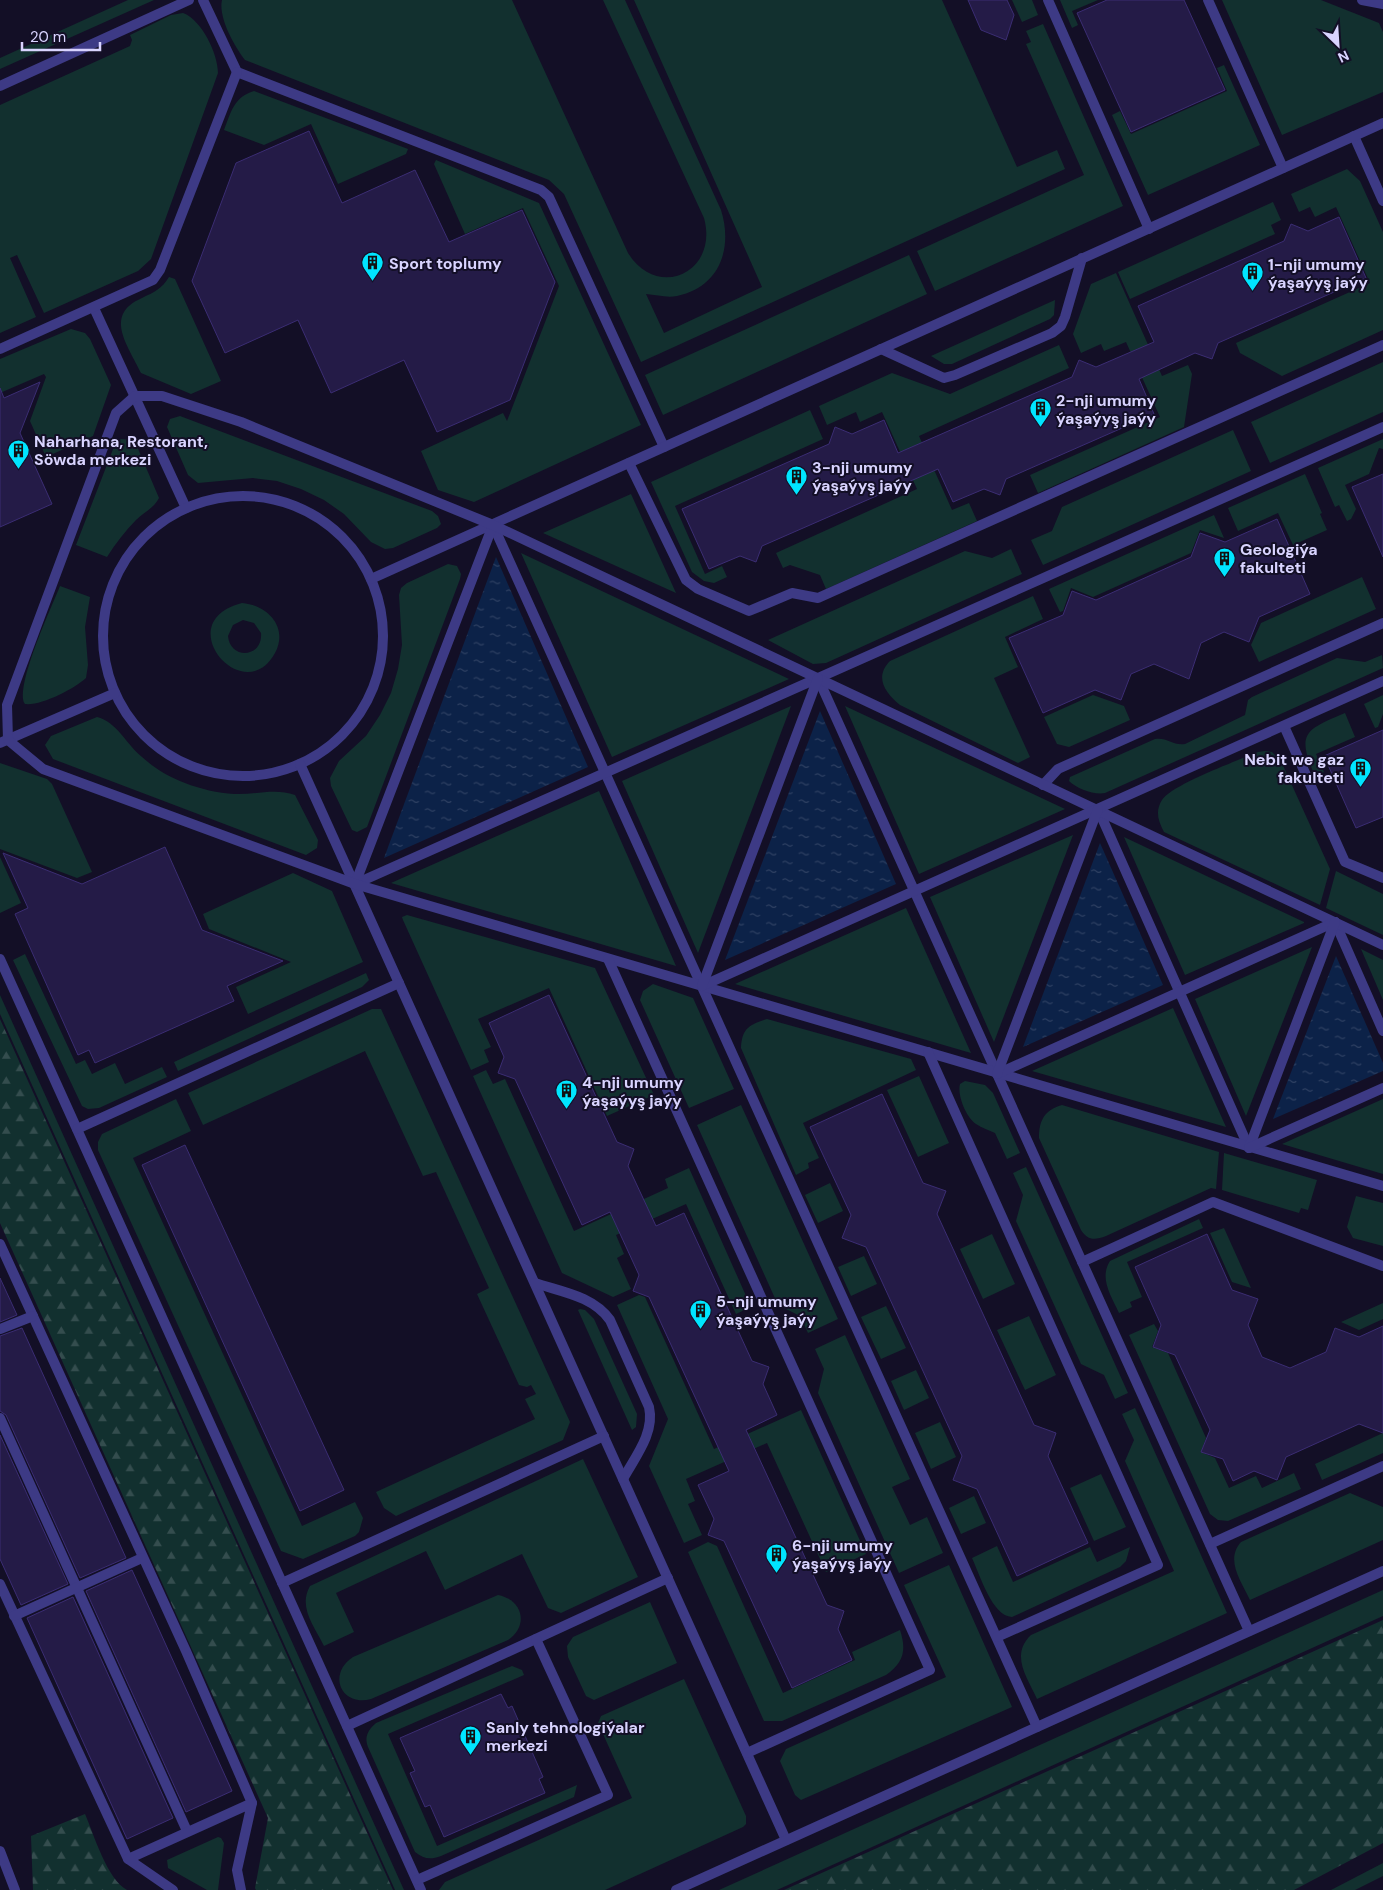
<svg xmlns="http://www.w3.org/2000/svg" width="1383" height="1890" font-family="'DM Sans',sans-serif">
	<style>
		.grass { fill: #12302f; fill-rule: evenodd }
		.forest { fill: url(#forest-firs) }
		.water { fill: url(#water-ripples) }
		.building { fill: #241b47; stroke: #3b2d73 }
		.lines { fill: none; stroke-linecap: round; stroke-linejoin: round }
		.lane { stroke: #3d3a85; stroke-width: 10 }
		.labels { text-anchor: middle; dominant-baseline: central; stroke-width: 4; stroke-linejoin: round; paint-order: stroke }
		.poi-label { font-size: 16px; font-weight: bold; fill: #d9d4ff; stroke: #130f26; text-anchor: start }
	</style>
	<defs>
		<pattern id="forest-firs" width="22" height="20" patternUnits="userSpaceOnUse" patternTransform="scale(1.25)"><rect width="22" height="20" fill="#12302f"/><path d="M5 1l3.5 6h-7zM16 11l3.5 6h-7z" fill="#344d4e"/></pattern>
		<pattern id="water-ripples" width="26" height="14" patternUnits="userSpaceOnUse" patternTransform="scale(1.25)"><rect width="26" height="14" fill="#0c2248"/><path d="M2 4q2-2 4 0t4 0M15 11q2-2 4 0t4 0" fill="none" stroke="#2f4163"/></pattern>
	</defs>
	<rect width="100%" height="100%" fill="#130f26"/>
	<g class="grass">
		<path d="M128,0H154L0,69V58Z"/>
		<path d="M222,0H512L628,253C658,301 719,272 704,218L603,0H625L721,210C733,248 720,287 677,296C667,298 657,295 646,294L664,333L762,287L634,0H942L1017,167L1057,150L1065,169L641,362L564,194L549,180L245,60C234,46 218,17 222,0Z"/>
		<path d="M1012,0H1032L1038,15L1022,22Z"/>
		<path d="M1060,0H1098L1072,11L1078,25L1072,28Z"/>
		<path d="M1222,0H1321L1379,23L1383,32V92L1282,135Z"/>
		<path d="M183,13C202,20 218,54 218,73L151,259L138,271L44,313L17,255L10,258L36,317L0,333V105L130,46L132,40L130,35L171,15Z"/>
		<path d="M1043,24L1123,206L935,291L917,251L1084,175L1026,44L1031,42L1026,31Z"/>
		<path d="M1224,65L1260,145L1148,195L1112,115L1120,111L1131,134L1227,91L1217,68Z"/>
		<path d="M254,91L408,149L406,154L338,184L311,124L264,145L224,130C231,112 234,97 254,91Z"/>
		<path d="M436,160L539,203L641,425L474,502L438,490L421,451L503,413L507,421L559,286L523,208L465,234L434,164Z"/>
		<path d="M1347,169L1360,181L1383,232V330L1282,376L1240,353L1236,343L1370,283L1336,207L1315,217L1310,207L1299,212L1291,194Z"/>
		<path d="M1273,202L1281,220L1271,225L1275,234L1130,299L1118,272Z"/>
		<path d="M909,255L927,294L663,415L645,375Z"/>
		<path d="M1116,273L1162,376L1188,365L1192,374L1184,427L1038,493L1030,475L1160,417L1126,342L1104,351L1101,344L1081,353L1073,334L1091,284Z"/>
		<path d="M169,277L175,279L221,381L191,394L141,373C128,345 103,315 142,298C154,292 162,289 169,277Z"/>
		<path d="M1055,300L1054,315L1050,319L952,364H944L931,356Z"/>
		<path d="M71,329L85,333L90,339L111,385L93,436L46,457L30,421L46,377L44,374L0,393V359Z"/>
		<path d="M1059,345L1069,368L919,436L952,510L969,503L977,521L826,589L820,575L790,565L783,568L776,553L917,489L882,412L860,422L856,412L827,425L819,406L892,373L950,394Z"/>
		<path d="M1383,362V412L1270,463L1251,422Z"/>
		<path d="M810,410L823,439L675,506L705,574L722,566L727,577L714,583L704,581L692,572L651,482Z"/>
		<path d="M180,416L432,511L438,516L441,524L437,528L393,548L385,549L371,542L344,514L324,500L301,489L277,481L253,478L198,483L188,475L167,427L170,419Z"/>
		<path d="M1233,430L1251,471L1043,565L1031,540L1052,531L1062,507Z"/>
		<path d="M121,439L133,440L136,444L159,498C154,508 144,512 136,520C125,531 116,543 107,557L76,545L115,444Z"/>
		<path d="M1383,439V449L1379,448L1369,474L1345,485L1356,509L1351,519L1347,521L1339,505L1335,507L1318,468Z"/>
		<path d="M1305,474L1322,513L1320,514L1327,530L1293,545L1278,513L1238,531L1228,508Z"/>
		<path d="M631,494L676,593L543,533Z"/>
		<path d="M1214,515L1224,538L1200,530L1191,553L1093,597L1071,588L1063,611L1060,612L1049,589Z"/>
		<path d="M1011,549L1022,574L826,663L813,664L768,640L965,551L992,558Z"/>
		<path d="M521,553L789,679L612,757Z"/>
		<path d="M448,564L457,566L461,574L460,579L367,827L357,832L352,830L331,786L330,778L339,761L366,736L380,715L391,693L398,669L402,645L399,595L401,588L407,583Z"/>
		<path d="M1362,577L1376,609L1259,662L1251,645L1261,623Z"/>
		<path d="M60,586L90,597L85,627L88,665L86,678C74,689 41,706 25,704C14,688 52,606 60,586Z"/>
		<path d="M1033,596L1043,619L1005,637L1018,667L994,678L1030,757L1018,763L900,705C885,693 874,677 890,661Z"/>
		<path d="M242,603C267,605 289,627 275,653C244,710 168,622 242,603ZM243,620L254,623L261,633C263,658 230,660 228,636L233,625Z"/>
		<path d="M1382,655L1383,668L1105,793C1094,795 1077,789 1069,781L1070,777L1155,739C1167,737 1173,746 1185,744L1245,715L1248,700L1252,697L1337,658L1365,662Z"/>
		<path d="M1093,695L1124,706L1130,720L1069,747L1057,744L1044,717Z"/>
		<path d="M1383,695V714L1378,727L1375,728L1364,704Z"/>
		<path d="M791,706L698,953L622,781Z"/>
		<path d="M845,706L1065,809L919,874Z"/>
		<path d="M1345,713L1355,737L1316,754L1324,772L1315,776C1296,733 1305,730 1345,713Z"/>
		<path d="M97,717C116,721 127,745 142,757C154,768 169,777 185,783C200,789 218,793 234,794C255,795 275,788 295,795L318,840L317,848L306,855L53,759L45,745L51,736Z"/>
		<path d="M1265,751L1272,752L1281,761L1330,869L1320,905L1164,832C1158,821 1155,811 1162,800C1171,785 1239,760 1258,752Z"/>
		<path d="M0,763L47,779L52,784L92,872L77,878L0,849Z"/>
		<path d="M599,791L676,966L391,883Z"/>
		<path d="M1073,835L994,1042L930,897Z"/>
		<path d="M1124,837L1304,922V923L1185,975Z"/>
		<path d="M0,857L21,903L0,913Z"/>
		<path d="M1336,871L1383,894V935L1326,908Z"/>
		<path d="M293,873L332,891L363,962L248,1014L236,987L291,962L209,929L203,914Z"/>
		<path d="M906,908L971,1053L735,984Z"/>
		<path d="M407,915L595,968L654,1095L607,1116L549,988L478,1019L491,1047L484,1050L489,1062L471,1070L403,920L402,917Z"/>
		<path d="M1312,947L1246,1116L1195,999Z"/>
		<path d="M1361,949L1383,960V1000Z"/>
		<path d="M25,954L76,1064L85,1060L92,1074L115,1063L125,1084L162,1067L167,1077L99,1108L88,1109L82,1106L13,960Z"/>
		<path d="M366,973L369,980L362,987L178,1071L174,1062Z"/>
		<path d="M653,984L693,998L734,1089L689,1108L640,1000L643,991Z"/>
		<path d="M0,995L404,1890H395L0,1014Z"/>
		<path d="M1173,1008L1226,1127L1032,1071Z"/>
		<path d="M372,1009H381L570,1422L563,1440L396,1516L384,1508L376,1492L535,1419L525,1399L536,1394L531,1385L527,1387L519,1385L477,1294L489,1288L436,1172L423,1176L365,1051L203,1125L188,1093Z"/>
		<path d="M767,1019L911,1059L916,1070L803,1123L819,1158L808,1163L809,1168L796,1175L741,1048C742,1029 748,1025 767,1019Z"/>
		<path d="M486,1070L493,1084L505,1079L574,1231L668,1188L665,1179L689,1168L751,1307L736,1314L686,1204L616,1235L624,1254L617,1258L631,1289L613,1297L562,1273L473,1076Z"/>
		<path d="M919,1076L949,1143L918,1157L887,1090Z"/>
		<path d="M965,1081L985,1085L993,1093L1020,1153L1007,1159L995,1133C989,1130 982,1128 976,1124C966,1117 957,1095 960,1084Z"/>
		<path d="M176,1099L191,1131L133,1158L302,1526L355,1502L363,1518L359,1532L355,1536L303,1559L281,1551L98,1150V1142L102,1134Z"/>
		<path d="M1383,1099V1174L1282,1144Z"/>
		<path d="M741,1105L838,1319L808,1333L800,1316L778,1305L697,1125Z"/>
		<path d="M1062,1105L1219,1152L1216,1189L1211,1188L1106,1236C1095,1240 1088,1241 1081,1230L1039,1138C1039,1121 1044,1110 1062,1105Z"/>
		<path d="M1224,1153L1317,1180L1308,1210L1301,1208L1299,1213L1222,1190Z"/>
		<path d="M1026,1167L1128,1393L1115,1399L1104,1375L1081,1364L1016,1221L1023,1195L1013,1173Z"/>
		<path d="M830,1183L843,1211L818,1223L805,1195Z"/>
		<path d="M1356,1196L1383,1203V1246L1353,1238L1347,1227Z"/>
		<path d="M1199,1219L1203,1228L1127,1262L1142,1297L1130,1302L1132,1307L1119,1313C1111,1296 1099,1278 1110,1261Z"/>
		<path d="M1224,1228L1251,1288L1232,1282L1210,1233Z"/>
		<path d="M992,1234L1015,1284L983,1299L960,1249Z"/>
		<path d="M864,1256L877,1284L851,1296L838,1267Z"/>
		<path d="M639,1295L645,1297L714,1449L801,1410L866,1554L826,1572L767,1443L686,1479L695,1501L688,1504L702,1535L684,1543L649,1466L668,1419L617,1305Z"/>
		<path d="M1383,1303V1319L1359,1330L1341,1322Z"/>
		<path d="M886,1306L906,1348L881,1359L861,1317Z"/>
		<path d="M580,1309L585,1310L594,1319L637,1414L636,1427L632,1430L578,1310Z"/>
		<path d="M1029,1316L1056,1375L1025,1390L997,1330Z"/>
		<path d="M1154,1324L1158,1331L1152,1347L1168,1353L1206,1438L1201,1452L1215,1458L1229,1488L1256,1476L1262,1488L1294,1473L1301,1489L1228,1521L1218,1520L1210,1514L1129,1335Z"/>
		<path d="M845,1335L910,1479L892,1487L910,1525L927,1517L943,1553L899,1573L818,1393L824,1369L815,1349Z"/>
		<path d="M916,1370L929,1398L904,1410L891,1381Z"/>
		<path d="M1135,1408L1227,1613L1037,1699C1027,1677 1010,1655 1031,1635L1174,1571L1125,1461L1134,1440L1122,1414Z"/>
		<path d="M940,1422L956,1457L931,1469L915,1433Z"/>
		<path d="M1383,1433V1453L1322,1480L1315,1464Z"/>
		<path d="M583,1459L638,1577L561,1613L548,1608L522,1554L445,1590L426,1551L336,1593L354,1632L324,1646C314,1626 298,1607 310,1586Z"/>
		<path d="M1101,1474L1126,1527L1094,1541L1070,1488Z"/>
		<path d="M1350,1493L1383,1507V1540L1250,1600C1241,1581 1225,1560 1241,1542Z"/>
		<path d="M974,1496L986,1523L961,1534L949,1508Z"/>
		<path d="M708,1542L717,1546L783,1693L855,1660L852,1652L900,1630C907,1651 903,1663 886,1675L782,1721H764L688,1552Z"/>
		<path d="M997,1546L1013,1582L1090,1547L1097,1562L1130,1547L1126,1561L1120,1567L1012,1617C992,1616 980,1575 972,1558Z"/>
		<path d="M949,1565L1012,1707L801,1800L795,1795L780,1761L786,1749L946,1677L904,1585Z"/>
		<path d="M1383,1590V1616L777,1890H719Z"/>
		<path d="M498,1595C523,1600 529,1626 508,1640L371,1699C341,1707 327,1674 353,1657Z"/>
		<path d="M650,1602L677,1663L594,1700L586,1696L568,1657L567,1646L573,1637Z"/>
		<path d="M512,1666L522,1670L524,1675L388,1734L437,1846L577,1785L574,1797L441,1856C430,1860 424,1859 415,1852L368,1747C364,1737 368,1730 376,1723Z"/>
		<path d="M684,1679L746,1816V1824L743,1827L605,1890H439L445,1882L632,1798L598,1723L601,1716Z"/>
		<path d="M218,1837L221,1838L224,1843L218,1890H207L168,1868L167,1860Z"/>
		<path d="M1383,1863V1876L1355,1890H1331Z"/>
	</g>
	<g class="forest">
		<path d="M0,1019L393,1890H256L255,1888L268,1818L0,1223Z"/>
		<path d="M1383,1620V1843L1294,1890H784Z"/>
		<path d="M85,1814C94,1835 107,1879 127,1890H33L31,1836Z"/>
	</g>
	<g class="water">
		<path d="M496,557L588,767L384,858Z"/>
		<path d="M820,711L896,884L725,960Z"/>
		<path d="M1100,843L1163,985L1023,1047Z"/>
		<path d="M1336,956L1383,1063V1071L1273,1119Z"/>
	</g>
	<g class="building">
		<path d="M968,0H1007L1014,15L1006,40L981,30Z"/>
		<path d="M1107,0H1184L1225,90L1131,132L1077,13Z"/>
		<path d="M309,131L342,203L415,170L449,242L522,210L555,282L510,400L437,432L404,360L331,393L298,320L225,353L192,281L236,163Z"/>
		<path d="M1339,217L1366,278L1218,343L1212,359L1195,353L1139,379L1154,414L1006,479L1000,495L984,489L953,502L938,469L762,546L756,562L740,556L709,569L682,509L829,444L835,427L852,434L884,420L898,453L1072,377L1079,360L1096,367L1154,342L1138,306L1284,241L1291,224L1308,231Z"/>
		<path d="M40,382L20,433L52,504L0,527V388L4,398Z"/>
		<path d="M1383,474V557L1352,487Z"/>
		<path d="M1277,519L1310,594L1259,617L1249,642L1224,632L1201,643L1189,679L1154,664L1131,674L1121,700L1095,690L1043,713L1009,638L1063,615L1072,591L1096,600L1191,557L1200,533L1225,542Z"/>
		<path d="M1383,730V817L1356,828L1324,756Z"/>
		<path d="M165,847L202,930L283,961L227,986L234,1001L95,1063L89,1050L78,1055L15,914L28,908L3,853L82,884Z"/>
		<path d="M549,995L617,1142L634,1149L628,1166L656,1226L684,1213L752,1361L769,1367L763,1384L777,1415L746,1430L827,1605L844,1611L838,1629L852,1660L792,1688L724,1541L708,1535L714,1519L698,1485L729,1471L649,1297L633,1291L639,1275L610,1212L582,1225L515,1079L498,1073L504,1057L489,1023Z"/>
		<path d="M882,1094L923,1183L946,1191L937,1214L1034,1425L1056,1433L1048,1456L1088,1543L1017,1576L977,1489L953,1480L962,1456L866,1247L842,1238L851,1215L810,1127Z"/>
		<path d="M185,1145L344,1490L300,1511L142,1165Z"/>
		<path d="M1207,1234L1232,1290L1258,1299L1248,1325L1262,1357L1290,1368L1326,1352L1335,1328L1359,1337L1383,1326V1433L1359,1424L1286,1457L1277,1480L1254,1471L1233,1481L1223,1459L1201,1452L1210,1430L1175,1355L1153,1347L1161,1325L1135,1267Z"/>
		<path d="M0,1278L17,1315L0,1322Z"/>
		<path d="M22,1328L126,1558L80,1578L6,1415L0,1411V1336Z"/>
		<path d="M0,1435L68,1584L21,1605L0,1559Z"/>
		<path d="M132,1570L232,1791L186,1812L86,1591Z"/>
		<path d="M73,1597L173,1818L127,1839L27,1618Z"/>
		<path d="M501,1694L508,1708L512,1706L543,1777L539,1779L545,1793L444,1837L430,1805L425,1807L410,1773L415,1771L400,1738Z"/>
	</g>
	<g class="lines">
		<g class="lane">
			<path d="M203,0L237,72L541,190L549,197L664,447"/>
			<path d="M1048,0L1149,229"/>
			<path d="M1208,0L1283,168"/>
			<path d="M1362,0L1383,4"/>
			<path d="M0,86L189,0"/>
			<path d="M1354,136L1383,201"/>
			<path d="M94,308L186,508"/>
			<path d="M0,349L153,280L160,270L237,72"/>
			<path d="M881,349L944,378L955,375L1052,333L1061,326L1065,317L1082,258"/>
			<path d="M629,463L686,580L698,589L749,611L792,593L818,598L1383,345"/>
			<circle cx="243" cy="636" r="140"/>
			<path d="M493,525L1037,1727"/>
			<path d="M371,579L1383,123"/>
			<path d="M818,678L1249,1631"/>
			<path d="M1284,726L1345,862L1383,878"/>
			<path d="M0,743L115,693"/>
			<path d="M300,764L786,1840"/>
			<path d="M1043,785L1058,769L1383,623"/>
			<path d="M1098,809L1249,1148"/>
			<path d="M355,884L1383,427"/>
			<path d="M355,884L493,525"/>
			<path d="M1335,922L1383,1031"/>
			<path d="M1383,945L493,525L241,422L162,396H135L116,413L7,705L8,740L43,769L355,884L1383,1186"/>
			<path d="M0,959L421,1890"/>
			<path d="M608,959L930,1670L747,1753"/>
			<path d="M702,986L1383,681"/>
			<path d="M702,986L818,678"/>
			<path d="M928,1052L1158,1565L997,1637"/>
			<path d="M997,1074L1335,922"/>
			<path d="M997,1074L1098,809"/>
			<path d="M77,1129L399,983"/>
			<path d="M1249,1148L1335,922"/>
			<path d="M1249,1148L1383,1088"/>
			<path d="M0,1244L186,1651L252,1803"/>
			<path d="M1082,1262L1213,1202L1383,1266"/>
			<path d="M535,1283C562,1292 593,1296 610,1320L649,1407C655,1433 635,1457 623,1479"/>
			<path d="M0,1329L33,1316"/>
			<path d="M0,1418L187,1831"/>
			<path d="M1210,1544L1383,1466"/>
			<path d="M282,1583L604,1436"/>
			<path d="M0,1584L128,1859"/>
			<path d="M14,1616L142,1558"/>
			<path d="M347,1726L668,1578"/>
			<path d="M0,1851L15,1890"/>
			<path d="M417,1880L608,1795L536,1639"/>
			<path d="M173,1890L128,1859L252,1803L237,1870L241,1890"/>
			<path d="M676,1890L1383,1571"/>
		</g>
	</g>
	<defs>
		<symbol id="building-pin" viewBox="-11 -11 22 30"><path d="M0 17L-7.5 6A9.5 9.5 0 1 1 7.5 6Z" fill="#00e5ff" stroke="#130f26"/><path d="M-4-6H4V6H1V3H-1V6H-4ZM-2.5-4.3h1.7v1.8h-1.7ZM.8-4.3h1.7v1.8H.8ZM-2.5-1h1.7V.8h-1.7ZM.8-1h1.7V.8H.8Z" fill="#111"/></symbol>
	</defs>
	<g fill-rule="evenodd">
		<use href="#building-pin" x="360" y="250" width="25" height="34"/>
		<use href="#building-pin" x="1240" y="260" width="25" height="34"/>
		<use href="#building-pin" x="1028" y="396" width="25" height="34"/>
		<use href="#building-pin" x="6" y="438" width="25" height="34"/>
		<use href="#building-pin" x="784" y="464" width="25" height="34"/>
		<use href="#building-pin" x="1212" y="546" width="25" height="34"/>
		<use href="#building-pin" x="1348" y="756" width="25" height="34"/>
		<use href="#building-pin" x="554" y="1078" width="25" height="34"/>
		<use href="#building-pin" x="688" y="1298" width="25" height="34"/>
		<use href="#building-pin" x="764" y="1542" width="25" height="34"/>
		<use href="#building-pin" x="458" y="1724" width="25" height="34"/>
	</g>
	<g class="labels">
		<g class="poi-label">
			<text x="389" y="263">Sport toplumy</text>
			<text x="1268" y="264">1-nji umumy<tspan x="1268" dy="18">ýaşaýyş jaýy</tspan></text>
			<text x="1056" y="400">2-nji umumy<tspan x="1056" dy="18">ýaşaýyş jaýy</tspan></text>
			<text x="34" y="441">Naharhana, Restorant,<tspan x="34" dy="18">Söwda merkezi</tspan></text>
			<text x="812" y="467">3-nji umumy<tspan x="812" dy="18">ýaşaýyş jaýy</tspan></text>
			<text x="1240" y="549">Geologiýa<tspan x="1240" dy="18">fakulteti</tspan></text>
			<text x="1344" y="759" text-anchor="end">Nebit we gaz<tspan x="1344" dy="18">fakulteti</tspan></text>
			<text x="582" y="1082">4-nji umumy<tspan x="582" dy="18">ýaşaýyş jaýy</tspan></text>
			<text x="716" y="1301">5-nji umumy<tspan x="716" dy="18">ýaşaýyş jaýy</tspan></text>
			<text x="792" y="1545">6-nji umumy<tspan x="792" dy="18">ýaşaýyş jaýy</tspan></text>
			<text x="486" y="1727">Sanly tehnologiýalar<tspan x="486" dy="18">merkezi</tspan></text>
		</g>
	</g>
	<g transform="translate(1338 45) rotate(155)" stroke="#130f26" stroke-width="4" paint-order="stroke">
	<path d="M0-4L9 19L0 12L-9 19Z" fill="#d9d4ff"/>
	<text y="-8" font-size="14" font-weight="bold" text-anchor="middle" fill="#d9d4ff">N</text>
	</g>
	<path d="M22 42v8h78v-8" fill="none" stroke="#d9d4ff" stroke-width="2.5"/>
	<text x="30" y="42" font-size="15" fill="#d9d4ff" stroke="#130f26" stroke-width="4" paint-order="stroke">20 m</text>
</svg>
